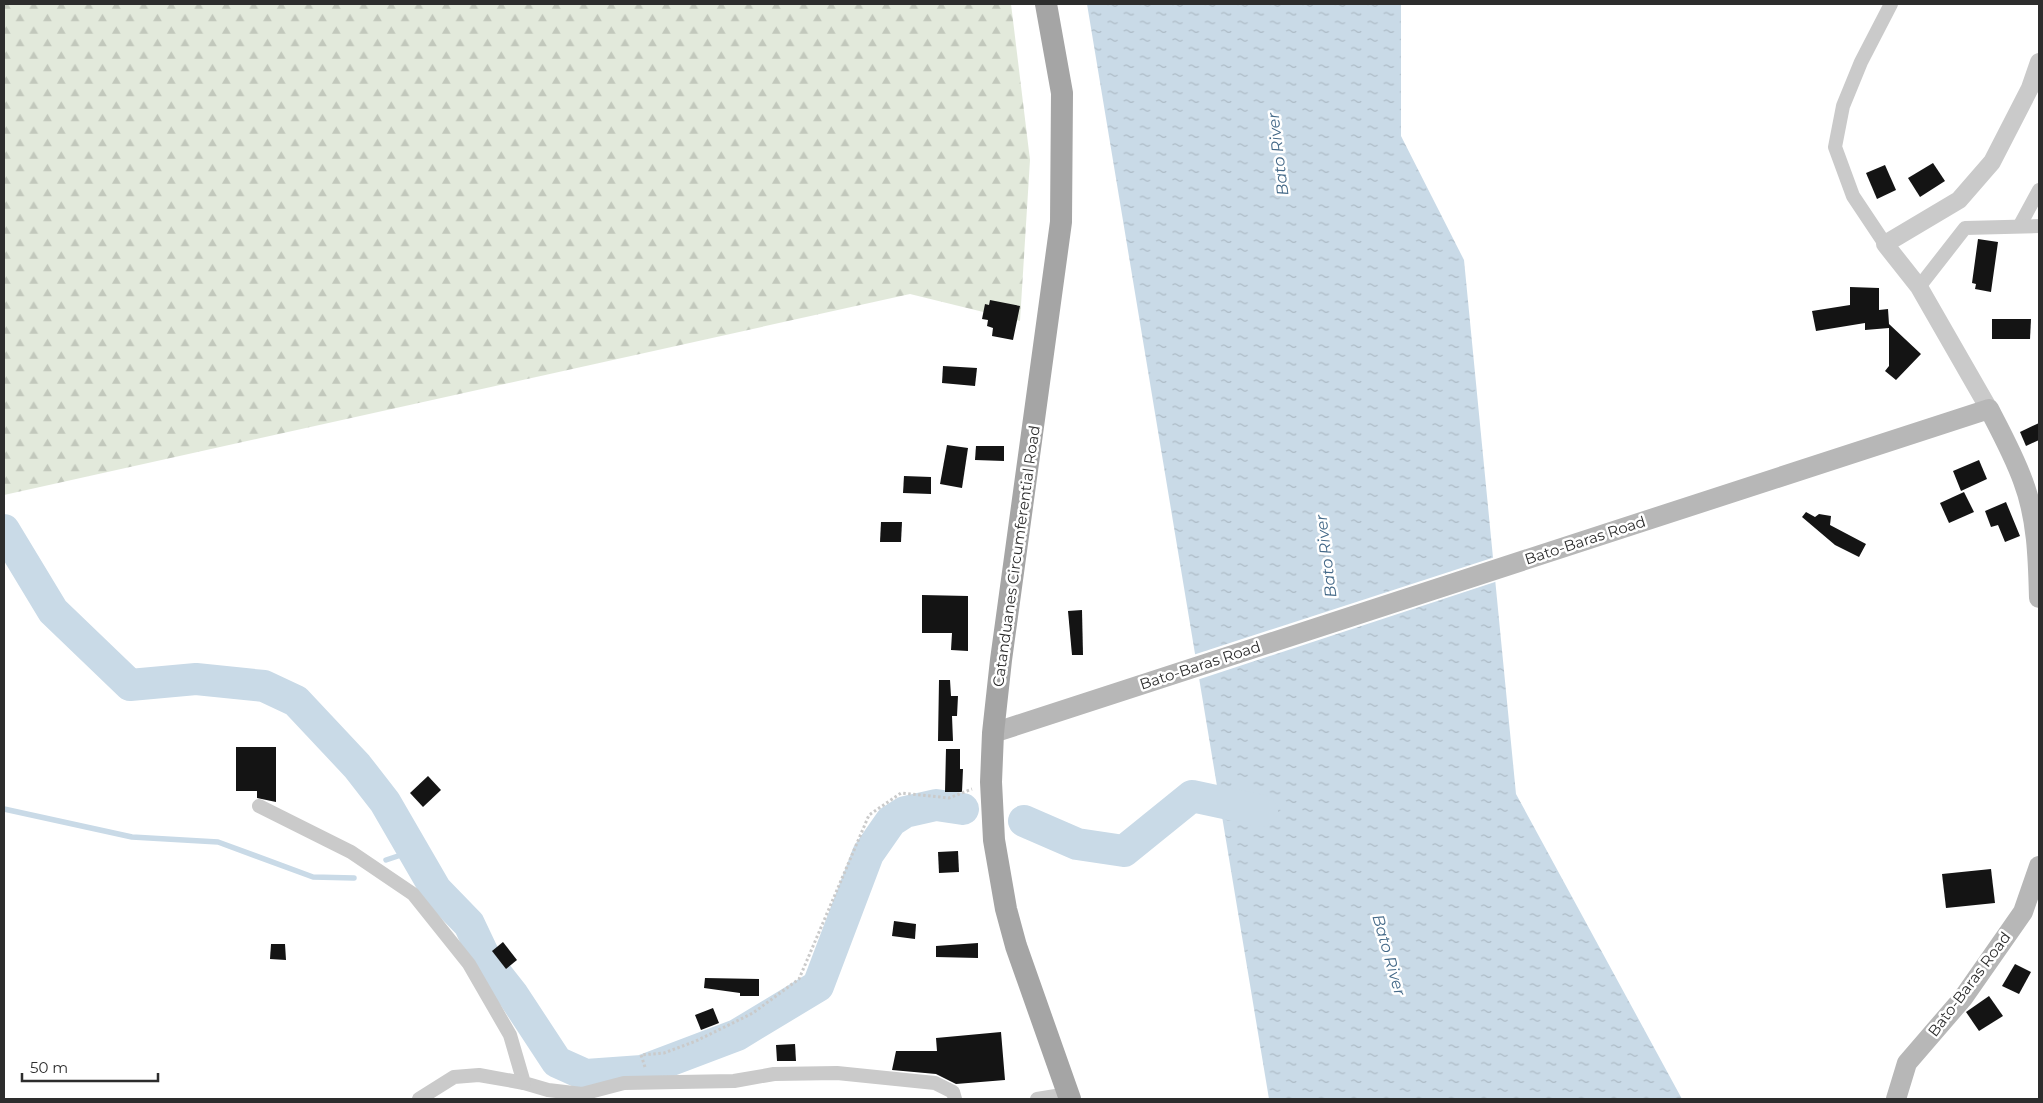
<svg xmlns="http://www.w3.org/2000/svg" width="2043" height="1103" font-family="Montserrat,sans-serif">
	<style>
		.forest { fill: url(#forest-firs) }
		.water { fill: url(#water-ripples) }
		.pier { fill: #fff }
		.lines { fill: none; stroke-linecap: round; stroke-linejoin: round }
		.stream { stroke: #c9dae7; stroke-width: 5.5 }
		.river { stroke: #c9dae7; stroke-width: 32 }
		.building { fill: #141414 }
		.path { stroke: #cacaca; stroke-width: 3; stroke-dasharray: 2.5 2.5; stroke-linecap: butt }
		.minor { stroke: #cacaca; stroke-width: 14 }
		.tertiary { stroke: #cacaca; stroke-width: 18 }
		.secondary { stroke: #b7b7b7; stroke-width: 20 }
		.primary { stroke: #a5a5a5; stroke-width: 22 }
		.labels { text-anchor: middle; dominant-baseline: central; stroke-width: 5; stroke-linejoin: round; paint-order: stroke }
		.street-label { font-size: 15px; fill: #2d2d2d; stroke: #fff }
		.water-label { font-size: 16px; font-style: italic; fill: #436887; stroke: #fff }
	</style>
	<defs>
		<pattern id="forest-firs" width="22" height="20" patternUnits="userSpaceOnUse" patternTransform="scale(1.25)"><rect width="22" height="20" fill="#e2e9db"/><path d="M5 1l3.5 6h-7zM16 11l3.5 6h-7z" fill="#c2c8bc"/></pattern>
		<pattern id="water-ripples" width="26" height="14" patternUnits="userSpaceOnUse" patternTransform="scale(1.25)"><rect width="26" height="14" fill="#c9dae7"/><path d="M2 4q2-2 4 0t4 0M15 11q2-2 4 0t4 0" fill="none" stroke="#adbbc6"/></pattern>
	</defs>
	<rect width="100%" height="100%" fill="#fff"/>
	<path class="forest" d="M4,4H1011L1030,160L1020,321L910,294L4,495Z"/>
	<path class="water" d="M1087,4H1401V136L1464,260L1516,794L1682,1099H1269Z"/>
	<path class="pier" d="M1495,557L1498,581L1197,680L1193,655Z"/>
	<g class="lines">
		<g class="stream">
			<path d="M4,809L132,837L218,842L313,877L354,878"/>
			<path d="M386,860L413,851"/>
		</g>
		<g class="river">
			<path d="M4,530L53,611L130,685L196,679L264,686L296,701L357,766L385,802L436,890L469,924L487,962L513,995L557,1062L586,1075L642,1071L737,1035L818,986L868,854L891,821L905,812L936,805L963,809"/>
			<path d="M1024,821L1077,844L1124,851L1192,796L1262,811"/>
		</g>
	</g>
	<g class="building">
		<path d="M1933,163L1945,181L1920,197L1908,178Z"/>
		<path d="M1885,165L1896,190L1877,199L1866,173Z"/>
		<path d="M1978,239L1998,242L1991,292L1975,289L1976,284L1972,283Z"/>
		<path d="M1850,287L1879,288V310L1888,309L1889,324L1921,354L1896,380L1885,371L1889,366V328L1865,330V323L1816,331L1812,311L1850,305Z"/>
		<path d="M990,300L1020,306L1013,340L992,336L993,328L987,326L988,320L982,319L985,304L989,305Z"/>
		<path d="M1992,319H2031L2030,339H1992Z"/>
		<path d="M943,366L977,368L975,386L942,383Z"/>
		<path d="M2039,423V440L2026,446L2020,432Z"/>
		<path d="M947,445L968,448L962,488L940,484Z"/>
		<path d="M976,446H1004V461L975,460Z"/>
		<path d="M1979,460L1987,479L1961,491L1953,471Z"/>
		<path d="M904,476L931,477V494L903,493Z"/>
		<path d="M1964,492L1974,512L1949,523L1940,503Z"/>
		<path d="M2006,502L2020,536L2005,542L1998,525L1991,527L1985,511Z"/>
		<path d="M1806,512L1815,517L1819,514L1831,516L1830,525L1866,544L1859,557L1835,545L1802,517Z"/>
		<path d="M881,522H902L901,542H880Z"/>
		<path d="M922,595L968,596V651L951,650L952,633H922Z"/>
		<path d="M1082,610L1083,655H1072L1068,611Z"/>
		<path d="M939,680H950L951,696H958L957,716H952L953,741H938Z"/>
		<path d="M236,747H276V802L257,798V791H236Z"/>
		<path d="M946,749H960V769H963L962,792H945Z"/>
		<path d="M428,776L441,790L423,807L410,793Z"/>
		<path d="M958,851L959,872L939,873L938,852Z"/>
		<path d="M1991,869L1995,903L1946,908L1942,874Z"/>
		<path d="M894,921L916,924L915,939L892,936Z"/>
		<path d="M503,942L517,960L506,969L492,951Z"/>
		<path d="M978,943V958L936,957V946Z"/>
		<path d="M271,944H285L286,960L270,959Z"/>
		<path d="M2015,964L2031,972L2019,994L2002,986Z"/>
		<path d="M705,978L759,979V996H740V993L704,988Z"/>
		<path d="M1989,996L2003,1016L1979,1031L1966,1012Z"/>
		<path d="M713,1008L719,1023L701,1030L695,1015Z"/>
		<path d="M1001,1032L1005,1080L956,1084L936,1074L892,1070L896,1051H937L936,1038Z"/>
		<path d="M795,1044L796,1061H777L776,1045Z"/>
	</g>
	<g class="lines">
		<path class="path" d="M645,1067L641,1055L664,1053L696,1041L753,1013L799,979L869,815L901,793L949,798L972,789"/>
		<g class="minor">
			<path d="M2020,225L2039,190"/>
			<path d="M1885,244L1853,196L1835,147L1843,106L1861,62L1891,4"/>
			<path d="M1919,287L1965,228L2039,226"/>
			<path d="M259,806L351,852L413,894L469,964L510,1035L524,1083L548,1090L582,1094L624,1083L734,1081L774,1074L837,1073L935,1083L953,1092L955,1099"/>
			<path d="M419,1099L454,1077L479,1075L524,1083"/>
			<path d="M1037,1099L1068,1094"/>
		</g>
		<path class="tertiary" d="M1989,409L1919,287L1885,244L1959,200L1992,162L2030,88L2039,62"/>
		<g class="secondary">
			<path d="M993,733L1989,409C2001,432 2014,456 2023,481C2037,518 2038,559 2039,598"/>
			<path d="M1896,1099L1907,1063L1963,998L2023,912L2039,866"/>
		</g>
		<path class="primary" d="M1046,4L1062,93L1061,222L1001,660L993,733L991,782L994,840L1006,909L1016,946L1070,1099"/>
	</g>
	<g class="labels">
		<g class="street-label">
			<text transform="translate(1585 540) rotate(-18)">Bato-Baras Road</text>
			<text transform="translate(1016 556) rotate(-82)">Catanduanes Circumferential Road</text>
			<text transform="translate(1200 665) rotate(-18)">Bato-Baras Road</text>
			<text transform="translate(1969 984) rotate(-53)">Bato-Baras Road</text>
		</g>
		<g class="water-label">
			<text transform="translate(1278 154) rotate(-97)">Bato River</text>
			<text transform="translate(1326 556) rotate(-97)">Bato River</text>
			<text transform="translate(1389 955) rotate(74)">Bato River</text>
		</g>
	</g>
	<rect width="2043" height="1103" fill="none" stroke="#2d2d2d" stroke-width="10"/>
	<path d="M22 1073v8h136v-8" fill="none" stroke="#2d2d2d" stroke-width="2.5"/>
	<text x="30" y="1073" font-size="15" fill="#2d2d2d" stroke="#ffffff" stroke-width="4" paint-order="stroke">50 m</text>
</svg>
